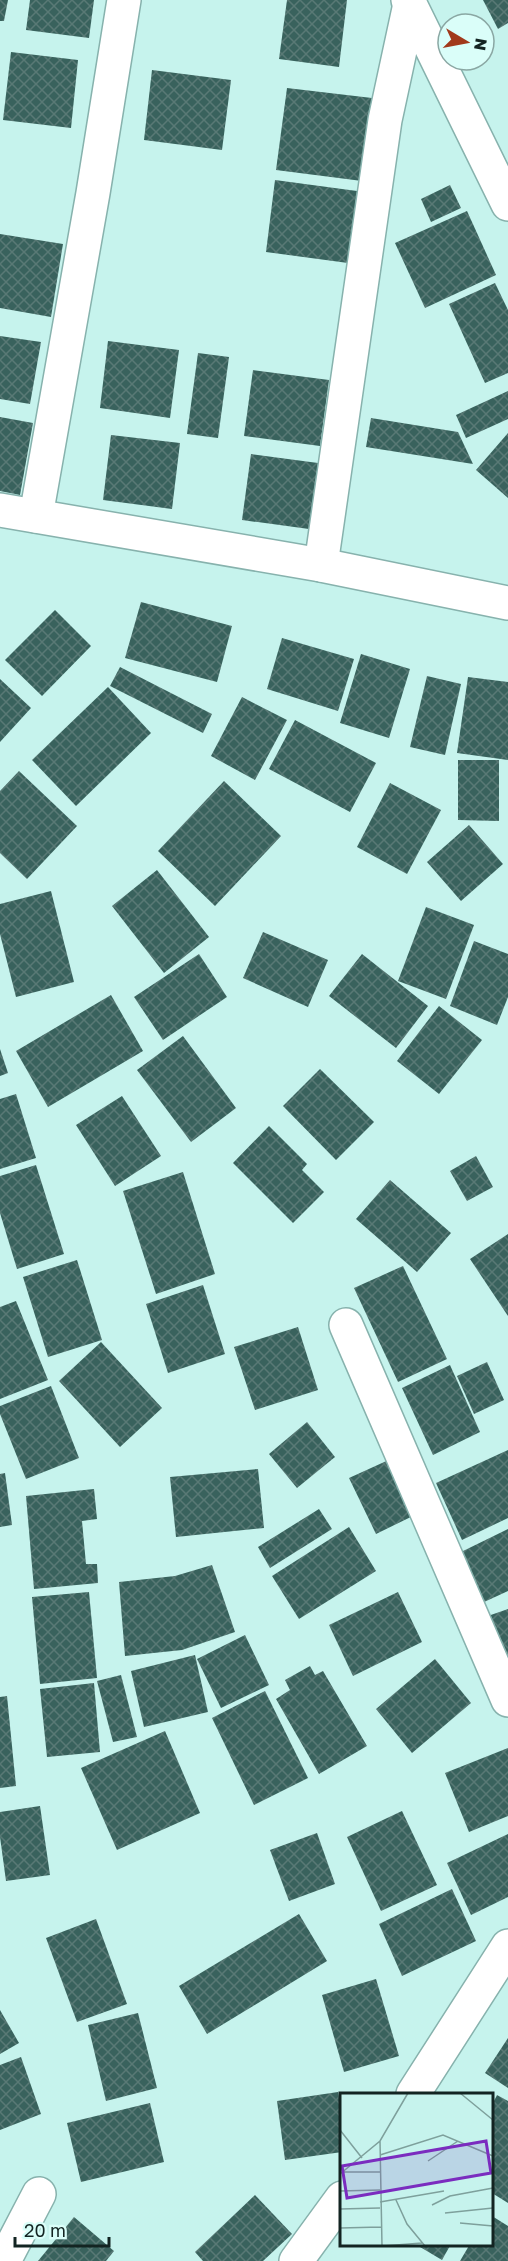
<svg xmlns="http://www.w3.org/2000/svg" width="508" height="2261" font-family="'Golos Text',sans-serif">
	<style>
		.building { fill: url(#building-cross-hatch) }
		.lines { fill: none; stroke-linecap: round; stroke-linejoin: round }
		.street-casing { stroke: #87b2ad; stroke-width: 36 }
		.street { stroke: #fff; stroke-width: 33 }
		.inset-road { fill: none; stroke: #7ea09c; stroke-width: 1.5 }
		.view { fill: #7b2cbf; fill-opacity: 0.15; stroke: #7b2cbf; stroke-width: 3 }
		.inset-edge { fill: none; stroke: #132422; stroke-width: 3 }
	</style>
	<defs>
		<pattern id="building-cross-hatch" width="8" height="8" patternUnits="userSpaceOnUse" patternTransform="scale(1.5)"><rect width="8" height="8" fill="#39625d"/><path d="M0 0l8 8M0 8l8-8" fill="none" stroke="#597975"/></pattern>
	</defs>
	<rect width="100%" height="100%" fill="#c6f3ed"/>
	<g class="building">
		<path d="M0,0H8L4,21H0Z"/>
		<path d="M30,0H94L89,38L26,30Z"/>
		<path d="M287,0H347L339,67L279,59Z"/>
		<path d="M483,0H508V23L498,29Z"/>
		<path d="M11,52L78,60L71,128L3,120Z"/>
		<path d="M152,70L231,80L222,150L144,140Z"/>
		<path d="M287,88L372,98L362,181L276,170Z"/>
		<path d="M275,180L357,191L348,263L266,252Z"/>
		<path d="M450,185L461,208L431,222L421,199Z"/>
		<path d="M467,211L496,275L425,308L395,243Z"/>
		<path d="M0,234L63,244L51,317L0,308Z"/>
		<path d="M495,283L508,310V373L485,383L449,304Z"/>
		<path d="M0,336L41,342L30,404L0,399Z"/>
		<path d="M108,341L179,350L170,418L100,408Z"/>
		<path d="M198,353L229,357L218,438L187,434Z"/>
		<path d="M253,370L329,380L320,446L244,436Z"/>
		<path d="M508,391V419L466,438L456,415Z"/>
		<path d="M0,417L33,423L20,495L0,491Z"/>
		<path d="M371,418L458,432L473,464L366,447Z"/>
		<path d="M508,433V498L476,470Z"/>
		<path d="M111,435L180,443L172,509L103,500Z"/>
		<path d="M251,454L318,463L309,529L242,520Z"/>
		<path d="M141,602L232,626L217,682L125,658Z"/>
		<path d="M55,610L91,646L42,696L5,660Z"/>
		<path d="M282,638L354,659L338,711L267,689Z"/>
		<path d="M361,654L410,669L389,738L340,723Z"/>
		<path d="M120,667L212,714L203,733L110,686Z"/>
		<path d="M427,676L461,684L445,755L410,747Z"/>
		<path d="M468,677L508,682V760L457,753Z"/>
		<path d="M0,679L31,708L0,742Z"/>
		<path d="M108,687L151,733L76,806L32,760Z"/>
		<path d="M242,697L287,720L255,780L211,756Z"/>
		<path d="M295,720L376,763L350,812L269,769Z"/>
		<path d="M458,760H499V821L458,820Z"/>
		<path d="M19,771L77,826L27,879L0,853V791Z"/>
		<path d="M224,781L281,836L215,906L158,851Z"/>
		<path d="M390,783L441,810L407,874L357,847Z"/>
		<path d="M469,825L503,864L461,901L427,862Z"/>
		<path d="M157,870L209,937L164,973L112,906Z"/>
		<path d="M51,891L74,982L16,997L0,934V904Z"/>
		<path d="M426,907L474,925L446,999L398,981Z"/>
		<path d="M263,932L328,960L308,1007L243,978Z"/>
		<path d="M474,941L508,954V997L497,1025L450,1006Z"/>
		<path d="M199,954L227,997L163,1040L134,997Z"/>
		<path d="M362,954L428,1006L396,1048L329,996Z"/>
		<path d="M111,995L143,1051L48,1107L16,1051Z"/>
		<path d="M439,1006L482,1040L439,1094L397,1061Z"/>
		<path d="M183,1036L236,1108L191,1142L137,1070Z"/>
		<path d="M0,1049L8,1073L0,1076Z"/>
		<path d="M320,1069L374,1122L336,1160L283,1106Z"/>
		<path d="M16,1094L36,1158L0,1169V1099Z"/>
		<path d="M122,1096L161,1156L115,1186L76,1125Z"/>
		<path d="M269,1126L307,1164L302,1170L324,1192L293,1223L233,1163Z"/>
		<path d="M476,1156L493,1187L467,1201L450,1171Z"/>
		<path d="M36,1165L64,1254L17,1269L0,1213V1176Z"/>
		<path d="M183,1172L215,1274L156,1294L123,1191Z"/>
		<path d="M390,1180L451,1233L417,1272L356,1219Z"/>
		<path d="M508,1234V1316L470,1259Z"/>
		<path d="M77,1260L102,1340L48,1357L23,1277Z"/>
		<path d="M403,1266L447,1359L398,1382L354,1288Z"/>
		<path d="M203,1285L225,1354L168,1373L146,1304Z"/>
		<path d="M16,1301L48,1380L0,1399V1307Z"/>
		<path d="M298,1327L318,1390L255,1410L234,1347Z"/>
		<path d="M101,1342L162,1408L120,1447L59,1381Z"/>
		<path d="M487,1362L504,1400L474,1414L457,1376Z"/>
		<path d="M450,1365L480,1432L433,1455L402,1388Z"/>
		<path d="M51,1386L79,1458L26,1479L0,1414V1406Z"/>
		<path d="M307,1422L335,1457L297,1488L269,1454Z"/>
		<path d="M508,1450V1518L462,1540L436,1483Z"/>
		<path d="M393,1458L419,1513L376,1534L349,1478Z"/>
		<path d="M258,1469L264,1528L176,1537L170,1477Z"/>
		<path d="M5,1473L12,1525L0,1527V1474Z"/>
		<path d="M94,1489L97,1519L82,1521L86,1564H97L98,1583L34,1589L26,1496Z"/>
		<path d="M319,1509L332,1529L270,1568L258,1547Z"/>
		<path d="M349,1527L376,1571L299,1619L272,1576Z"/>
		<path d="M508,1529V1591L482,1603L459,1553Z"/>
		<path d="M212,1565L235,1632L182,1650L125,1656L119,1582L175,1576Z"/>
		<path d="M89,1592L97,1678L40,1684L32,1597Z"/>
		<path d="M398,1592L422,1642L353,1676L329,1625Z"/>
		<path d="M508,1609V1684L485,1617Z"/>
		<path d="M245,1635L269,1685L221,1708L197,1659Z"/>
		<path d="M195,1655L208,1712L144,1727L131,1671Z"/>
		<path d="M435,1659L471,1703L412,1753L376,1709Z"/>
		<path d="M310,1666L315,1675L323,1671L367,1746L319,1774L276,1699L290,1690L285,1680Z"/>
		<path d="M121,1675L137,1737L113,1742L97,1681Z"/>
		<path d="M94,1683L100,1752L47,1757L40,1689Z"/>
		<path d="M265,1691L308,1778L254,1805L212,1718Z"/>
		<path d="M7,1696L16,1786L0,1788V1697Z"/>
		<path d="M165,1731L200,1813L117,1850L81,1768Z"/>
		<path d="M508,1748V1816L469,1832L445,1773Z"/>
		<path d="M40,1806L50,1875L6,1881L0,1837V1812Z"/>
		<path d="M402,1811L437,1885L381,1911L347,1837Z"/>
		<path d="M317,1833L335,1884L289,1901L270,1850Z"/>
		<path d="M508,1834V1897L471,1915L447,1863Z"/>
		<path d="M452,1889L476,1941L402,1976L379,1924Z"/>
		<path d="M299,1914L327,1961L207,2034L179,1986Z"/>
		<path d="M96,1919L127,2004L77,2022L46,1938Z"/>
		<path d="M376,1979L399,2056L344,2072L322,1995Z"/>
		<path d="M0,2010L19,2043L0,2054Z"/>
		<path d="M138,2013L157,2088L106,2101L88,2025Z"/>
		<path d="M508,2038V2088L485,2073Z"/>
		<path d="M21,2057L41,2114L0,2130V2065Z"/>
		<path d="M338,2092L342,2114V2152L285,2160L277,2101Z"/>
		<path d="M497,2095L508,2101V2203L492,2193V2105Z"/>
		<path d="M150,2103L164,2162L81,2182L67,2123Z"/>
		<path d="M255,2195L292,2234L263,2261H203L195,2252Z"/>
		<path d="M492,2216L508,2226V2261H460L470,2244H492Z"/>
		<path d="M74,2217L114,2251L106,2261H38Z"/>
		<path d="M415,2244H451L442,2260Z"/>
	</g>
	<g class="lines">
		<defs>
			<g id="street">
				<path d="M408,0L508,204"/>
				<path d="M0,510L321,565L508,603"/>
				<path d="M36,516L93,193L124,0"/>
				<path d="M321,565L385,120L410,4"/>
				<path d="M346,1325L508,1700"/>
				<path d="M413,2094L508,1946"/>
				<path d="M4,2261L39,2194"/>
				<path d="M296,2261L342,2198"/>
			</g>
		</defs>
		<use href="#street" class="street-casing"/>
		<use href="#street" class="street"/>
	</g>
	<g transform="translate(340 2093)">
		<rect width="153" height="153" fill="#c6f3ed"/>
		<path class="inset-road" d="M120,0L153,27M0,37L22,65M40,48L42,153M40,62L103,42L153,63M88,68L118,48M3,79H40M0,81L40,48L68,0M0,98L40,97M56,107L67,131L85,153M40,109L104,98M92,112L110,103L153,95M0,116L40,115M105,120L153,115M120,130L153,133M0,135L41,134M43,153L82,150"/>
		<path class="view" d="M146,48L151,80L7,105L2,73Z"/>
		<rect width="153" height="153" class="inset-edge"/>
	</g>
	<g transform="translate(466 42) rotate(100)"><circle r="28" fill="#dafef9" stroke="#8aa7a3" stroke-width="1.5"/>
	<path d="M0-4.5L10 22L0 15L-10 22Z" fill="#a1391b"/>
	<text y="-9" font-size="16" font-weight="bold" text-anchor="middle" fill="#132422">N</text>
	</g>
	<path d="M15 2237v9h94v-9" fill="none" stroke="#132422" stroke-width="3"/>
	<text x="24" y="2237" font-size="18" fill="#132422" stroke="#dafef9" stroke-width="4.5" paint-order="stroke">20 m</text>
</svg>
